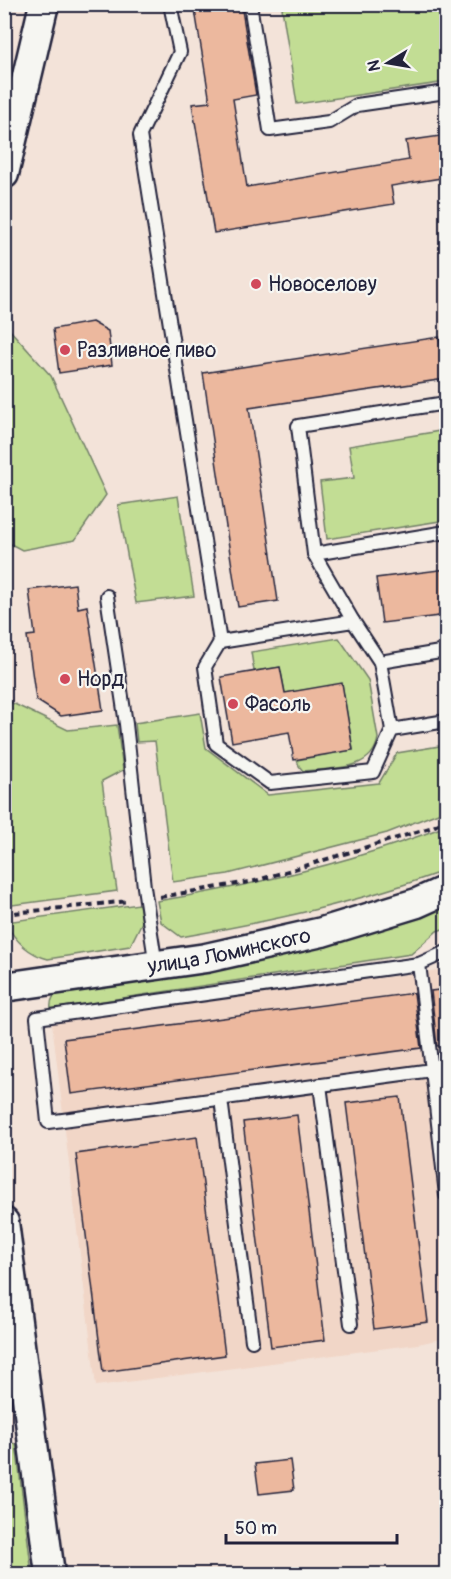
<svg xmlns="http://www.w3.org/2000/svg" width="451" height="1579" font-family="Pangolin,sans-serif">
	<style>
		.built { fill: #f1d6c7 }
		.green { fill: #c2dd94; stroke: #728068; stroke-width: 1.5 }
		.building { fill: #ecb89e; stroke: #22223b; stroke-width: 1.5 }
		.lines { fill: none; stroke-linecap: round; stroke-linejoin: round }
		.service-casing { stroke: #22223b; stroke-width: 16 }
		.tertiary-casing { stroke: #22223b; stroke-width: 33 }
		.path { stroke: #22223b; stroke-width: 4; stroke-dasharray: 6 4.5; stroke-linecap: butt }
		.service { stroke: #f6f6f2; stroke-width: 12 }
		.tertiary { stroke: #f6f6f2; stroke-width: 28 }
		.poi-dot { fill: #d1495b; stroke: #f6f6f2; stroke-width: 2 }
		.labels { text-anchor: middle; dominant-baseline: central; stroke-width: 4.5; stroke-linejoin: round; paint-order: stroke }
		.poi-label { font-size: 21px; fill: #22223b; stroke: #f6f6f2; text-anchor: start }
		.street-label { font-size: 21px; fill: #22223b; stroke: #f6f6f2 }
	</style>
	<rect width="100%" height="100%" fill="#f3e3d9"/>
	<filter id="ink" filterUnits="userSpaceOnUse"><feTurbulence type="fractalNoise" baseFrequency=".0167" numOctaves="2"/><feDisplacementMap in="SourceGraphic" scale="12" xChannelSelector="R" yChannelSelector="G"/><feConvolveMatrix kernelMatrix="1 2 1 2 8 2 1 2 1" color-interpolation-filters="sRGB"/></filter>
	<g filter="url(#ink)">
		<g class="built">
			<path d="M446,969V1338L418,1344L96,1386L52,1023Z"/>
			<path d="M4,1370L11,1426L5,1427H4Z"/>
		</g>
		<g class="green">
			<path d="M305,4L446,5V82L297,104L282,8Z"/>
			<path d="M9,329L51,376L106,495L75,540L22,550L5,541L4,361Z"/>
			<path d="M446,430V520L327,539L320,482L354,478L349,446Z"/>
			<path d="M178,496L194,596L136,603L118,505Z"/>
			<path d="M339,638L368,680L378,738C373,772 331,768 303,771L299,766L297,760L353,750L342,684L285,693L280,667L254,671L251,652Z"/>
			<path d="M4,699L68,730L117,725L123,770L102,781L117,891L5,906Z"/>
			<path d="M200,713L206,748L268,795L379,783L397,753L446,745V810L387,833L228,874L173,882L155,741L137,742L135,723Z"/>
			<path d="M446,826V870C361,902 271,921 181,937L161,922L157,901C256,885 353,862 446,826Z"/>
			<path d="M139,904L142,922L130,946L48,959C28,954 14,939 5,922Z"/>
			<path d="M446,906V928L437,931L411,954L51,1009C50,999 53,996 61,991L343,939Z"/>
			<path d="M5,1442L16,1444L32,1574H5Z"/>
		</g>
		<g class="building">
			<path d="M194,4H241L256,95L233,99L247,187L409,160L406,141L447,135V177L391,186L394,204L214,233L192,104L210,102Z"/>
			<path d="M92,322L108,331L112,365L59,373L53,329Z"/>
			<path d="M439,337L445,379L249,408L278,601L238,607L203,373Z"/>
			<path d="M447,569V615L382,623L376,578Z"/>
			<path d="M75,584L78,608L87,606L103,710L61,716L36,700L27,636L35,635L29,590Z"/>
			<path d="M280,667L285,693L342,683L353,750L294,760L289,732L232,742L221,677Z"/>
			<path d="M447,989V1045L437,1046L431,991Z"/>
			<path d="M414,993L421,1048L71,1094L64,1039Z"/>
			<path d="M400,1097L428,1322L374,1329L346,1103Z"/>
			<path d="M297,1115L325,1340L271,1347L243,1122Z"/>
			<path d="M197,1137L225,1355L103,1372L76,1154Z"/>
			<path d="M290,1460L294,1490L259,1494L255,1464Z"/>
		</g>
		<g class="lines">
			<defs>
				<g id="service">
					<path d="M170,4L180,52L140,135L220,642"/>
					<path d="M250,4L270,130L329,122L357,105L446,92"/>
					<path d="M314,554L298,426L446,403"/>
					<path d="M107,596L126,724L144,887L156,966"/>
					<path d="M353,621L314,554L446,532"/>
					<path d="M446,651L380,662L353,621L220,642L205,667L216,744L270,783L373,772L392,730L446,721"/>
					<path d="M380,662L392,730"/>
					<path d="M419,964L432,1070L48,1122L37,1018L419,964L446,952"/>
					<path d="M432,1070L446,1195"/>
					<path d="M320,1085L351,1324"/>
					<path d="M221,1099L252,1341"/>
				</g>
				<g id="tertiary">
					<path d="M4,174L44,4"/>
					<path id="s1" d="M4,987L206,958L322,932L417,903L446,890"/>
					<path d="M4,1222L50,1574"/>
				</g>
			</defs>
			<use href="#service" class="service-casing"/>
			<use href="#tertiary" class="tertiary-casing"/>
			<g class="path">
				<path d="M160,897L255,881L433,827L446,820"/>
				<path d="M4,914L129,901"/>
			</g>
			<use href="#service" class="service"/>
			<use href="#tertiary" class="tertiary"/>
		</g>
	</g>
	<g class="poi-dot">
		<circle cx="256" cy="284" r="6"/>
		<circle cx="65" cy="350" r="6"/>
		<circle cx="65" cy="679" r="6"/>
		<circle cx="233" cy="704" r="6"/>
	</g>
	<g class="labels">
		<g class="poi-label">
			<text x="268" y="284">Новоселову</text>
			<text x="77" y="350">Разливное пиво</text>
			<text x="77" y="679">Норд</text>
			<text x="245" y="704">Фасоль</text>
		</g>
		<g class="street-label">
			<text stroke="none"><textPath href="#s1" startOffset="228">улица Ломинского</textPath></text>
		</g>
	</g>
	<rect width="451" height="1579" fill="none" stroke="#f6f6f2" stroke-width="24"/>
	<rect x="12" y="12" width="427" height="1555" fill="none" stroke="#22223b" stroke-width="2" filter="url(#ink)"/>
	<g transform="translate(388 63) rotate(259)" stroke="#f6f6f2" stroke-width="4.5" paint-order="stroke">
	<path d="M0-4.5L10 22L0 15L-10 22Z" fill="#22223b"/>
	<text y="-9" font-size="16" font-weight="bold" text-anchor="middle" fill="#22223b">N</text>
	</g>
	<path d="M226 1534v9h171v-9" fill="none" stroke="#22223b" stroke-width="3"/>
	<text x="235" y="1534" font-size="18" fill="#22223b" stroke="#f6f6f2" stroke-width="4.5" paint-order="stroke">50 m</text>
</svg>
